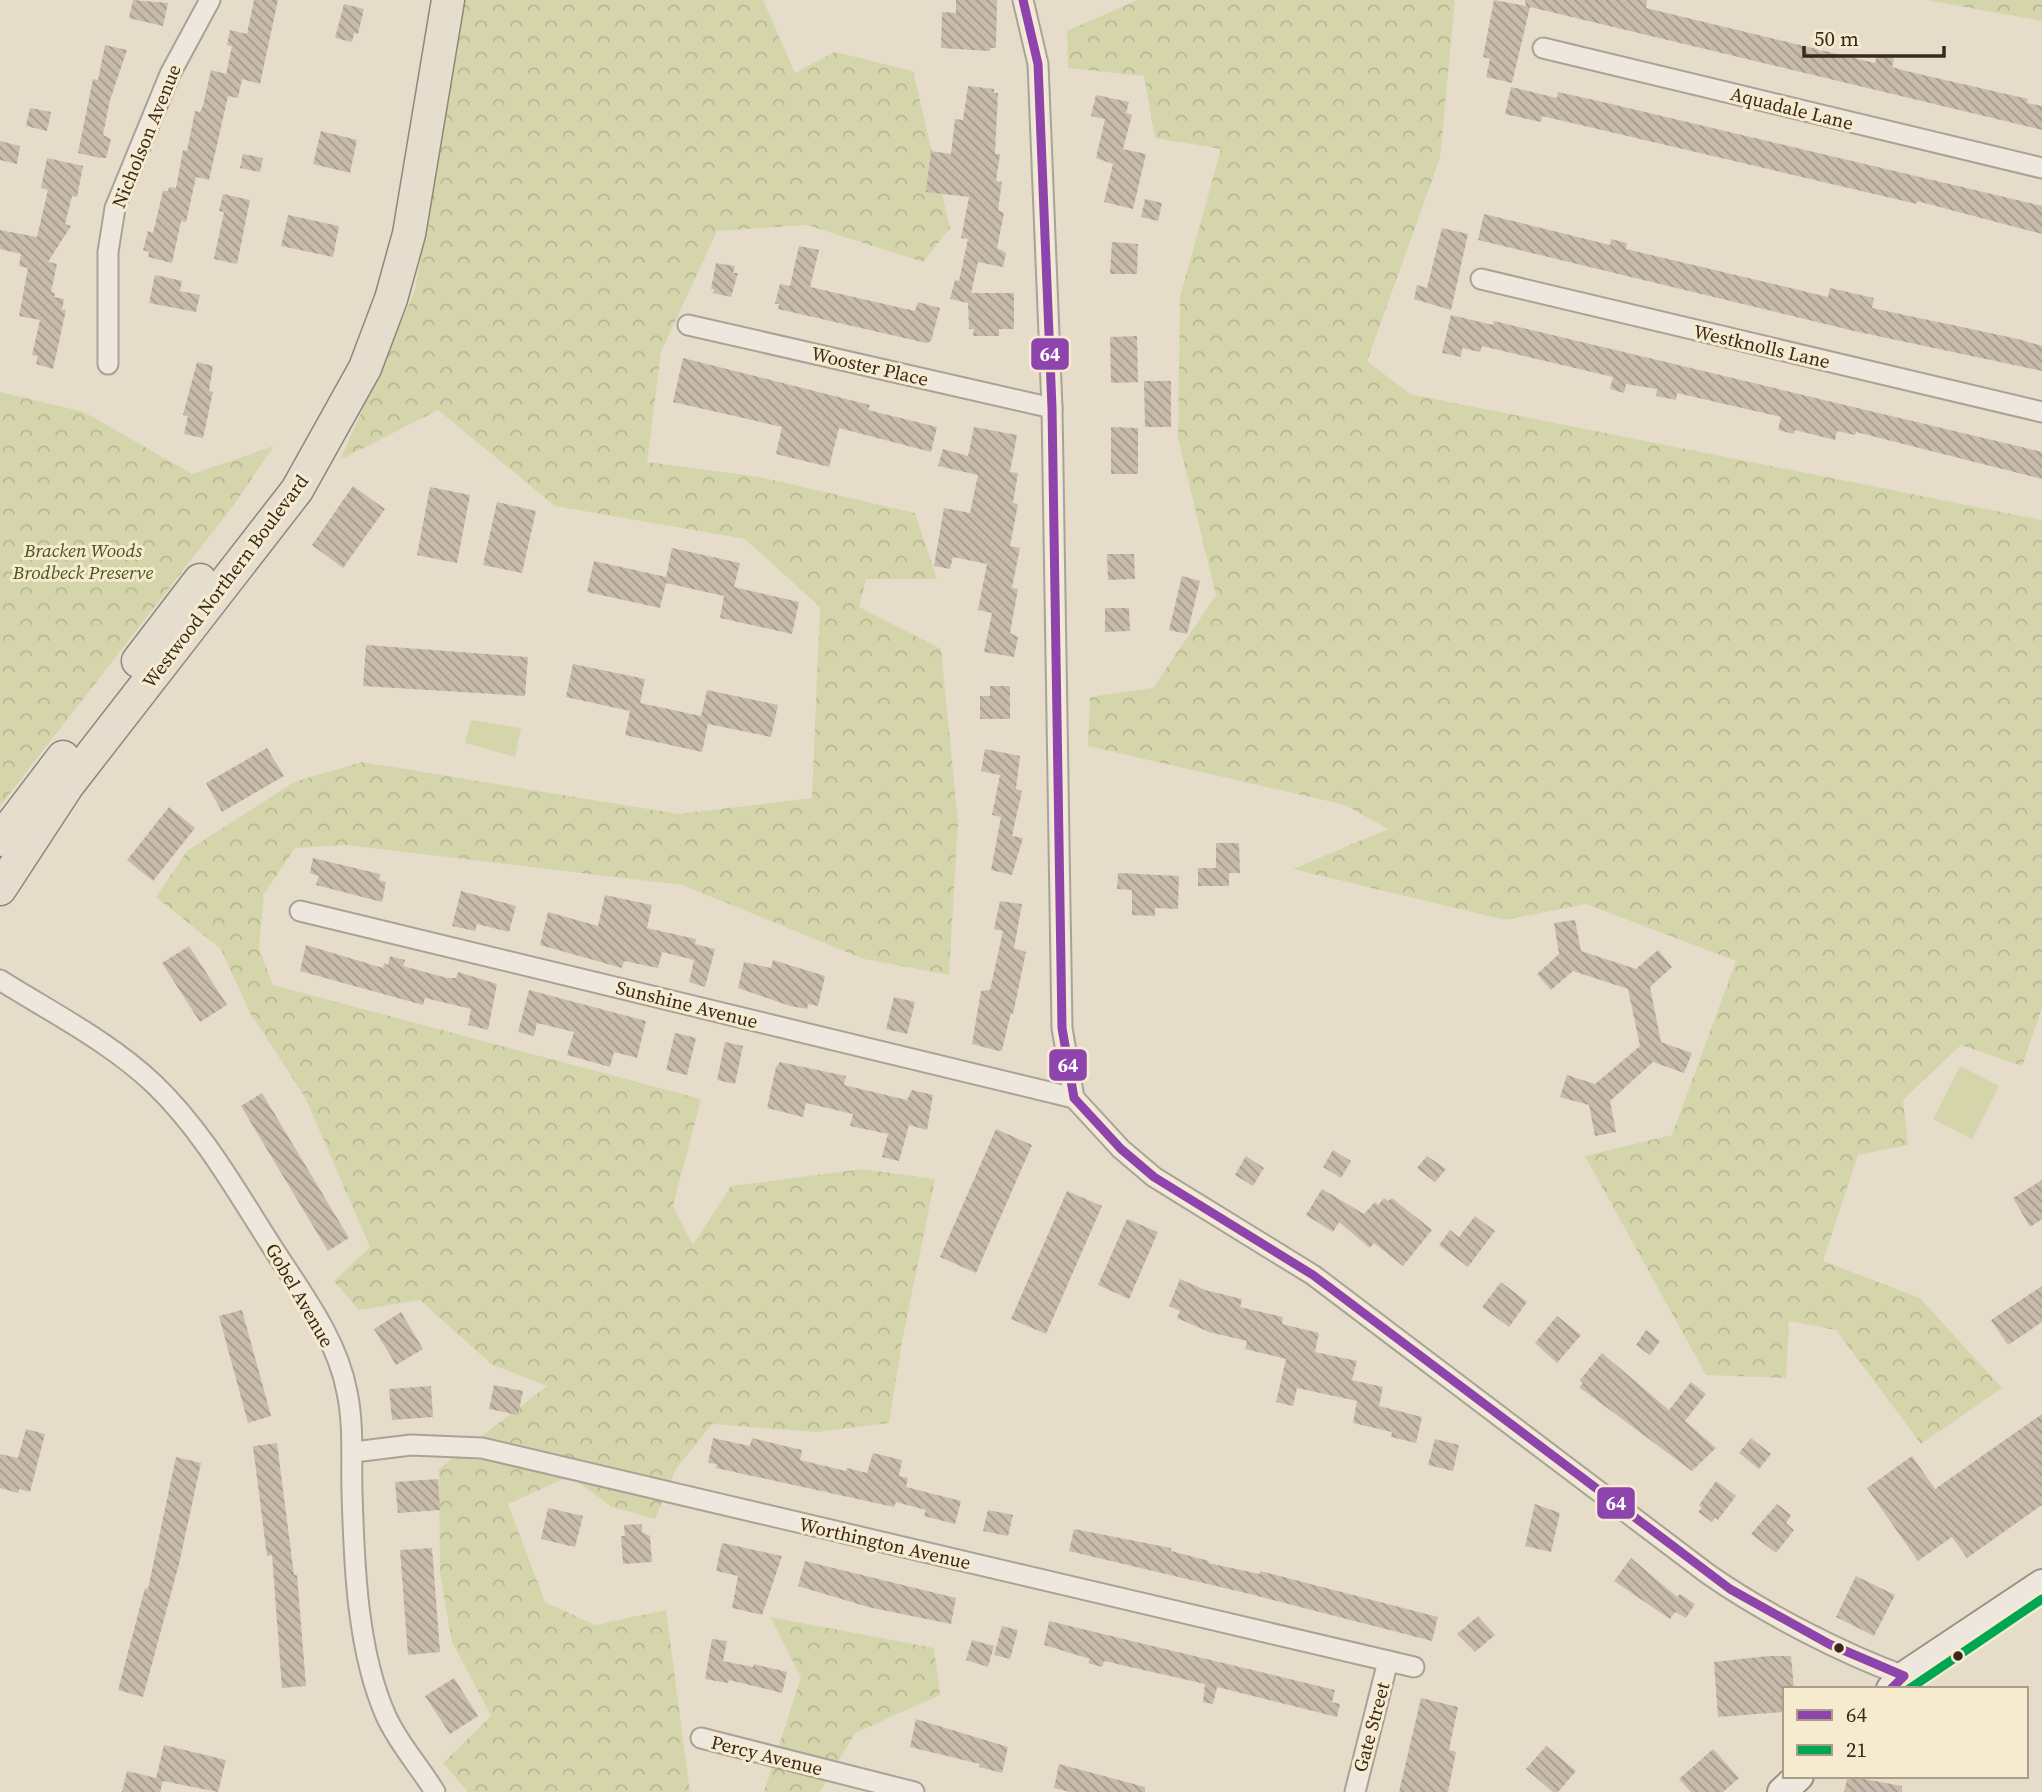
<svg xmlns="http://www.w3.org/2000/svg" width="2042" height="1792" font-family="'Source Serif 4',serif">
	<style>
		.green { fill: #d5d5ac }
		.forest { fill: url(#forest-crowns) }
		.building { fill: url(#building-back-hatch) }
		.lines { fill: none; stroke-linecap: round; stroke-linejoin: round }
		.minor-casing { stroke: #aaa294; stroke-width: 23 }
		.secondary-casing { stroke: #9a9184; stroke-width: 32 }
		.primary-casing { stroke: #8f877a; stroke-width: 35 }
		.minor { stroke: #ede7dd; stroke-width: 19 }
		.secondary { stroke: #ede7dd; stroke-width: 28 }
		.primary { stroke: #e5ddcd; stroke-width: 32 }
		.bus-1-casing { stroke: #f7ebcf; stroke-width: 14 }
		.bus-2-casing { stroke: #f7ebcf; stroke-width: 14 }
		.bus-1 { stroke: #8e44ad; stroke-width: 9 }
		.bus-2 { stroke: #00a651; stroke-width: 9 }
		.bus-dot { fill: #39291c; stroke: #f7ebcf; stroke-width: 2.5 }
		.labels { text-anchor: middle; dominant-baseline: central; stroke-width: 6; stroke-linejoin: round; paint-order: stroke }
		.street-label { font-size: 19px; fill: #39291c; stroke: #f7ebcf }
		.park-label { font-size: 19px; font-style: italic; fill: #495621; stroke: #f7ebcf }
		.line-badge { stroke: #f7ebcf; stroke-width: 2.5 }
		.badge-label { font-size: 19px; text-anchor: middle; font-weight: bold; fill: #fff }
	</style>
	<defs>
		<pattern id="forest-crowns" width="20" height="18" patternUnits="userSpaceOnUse" patternTransform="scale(1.75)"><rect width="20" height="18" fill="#d5d5ac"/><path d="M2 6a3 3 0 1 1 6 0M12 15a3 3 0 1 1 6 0" fill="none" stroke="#b8b793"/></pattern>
		<pattern id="building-back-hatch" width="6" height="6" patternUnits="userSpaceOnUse" patternTransform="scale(1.75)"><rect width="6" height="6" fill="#c9bbab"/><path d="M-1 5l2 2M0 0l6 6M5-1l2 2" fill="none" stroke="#a4988a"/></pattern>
	</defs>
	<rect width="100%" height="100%" fill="#e5ddca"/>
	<g class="green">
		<path d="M471,720L521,728L515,757L465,743Z"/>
		<path d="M1960,1066L1999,1086L1972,1139L1933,1119Z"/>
	</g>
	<g class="forest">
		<path d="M461,0H763L795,73L835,52L913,71L950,228L923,262L807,225L717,231L661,352L647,462L760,477L915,513L937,579H866L859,607L941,649L958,822L949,975L864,959L682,885L346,845L295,848L264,894L259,948L273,985L701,1099L673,1206L693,1245L731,1186L862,1169L935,1179L902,1342L889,1423L816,1432L712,1424L676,1469L655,1519L612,1507L570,1476L508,1504L545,1602L595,1625L666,1610L690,1792H468L443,1763L491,1716L452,1642L440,1574L439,1469L547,1386L491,1364L420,1300L359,1310L334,1281L370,1247L305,1097L250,1013L221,949L156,897L187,851L294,782L362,762L679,814L812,798L820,607L745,539L555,506L438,410L340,460L415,291Z"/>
		<path d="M1138,0H1455L1440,158L1367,361L1410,394L2042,520V1008L2022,1066L1961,1045L1903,1100L1908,1145L1858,1155L1823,1261L1920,1298L2002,1388L1921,1444L1836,1330L1789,1321L1786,1378L1706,1375L1585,1156L1672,1135L1736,961L1586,904L1505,920L1293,869L1388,829L1345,805L1088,746L1090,697L1153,688L1216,595L1178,438L1180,297L1221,149L1155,138L1144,76L1068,68L1067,31Z"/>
		<path d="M1926,0H2042V21Z"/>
		<path d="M0,392L84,412L192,474L274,446L233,506L0,806Z"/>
		<path d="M770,1617L934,1648L940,1695L855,1733L820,1792H764L801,1677Z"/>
	</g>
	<g class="building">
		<path d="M133,0L168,3L163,26L129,18Z"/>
		<path d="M254,0H278L260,84L242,79L238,98L228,96L209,180L196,177L186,222L181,221L172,263L148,257L149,252L143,250L148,231L153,233L163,191H168L169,187L176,188L183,150L187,151L195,111L200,112L203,106L211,70L226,74L232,46L227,45L230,30L247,34Z"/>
		<path d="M956,0H997L996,48H990V51L941,48L942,12L956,13Z"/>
		<path d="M1494,0L1526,6L1525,0H1647L1646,8L1875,63L1877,55L1894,58L1892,67L1906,71L2028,99L2027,103L2042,106V130L1530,7L1512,83L1486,77L1490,59L1483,57Z"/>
		<path d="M344,4L364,9L358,34L354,33L352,42L335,38Z"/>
		<path d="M105,45L127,50L110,100L103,135L111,139L106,158H100L78,153L93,79L98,80Z"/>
		<path d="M968,86L994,89V93H998L995,154H1000L996,181L1002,182L998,210L1004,213L997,248L1006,253L1003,267L978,262L971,293H1014V329H999V336H973L974,329H969L968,303L950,299L955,280L959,281L968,239L961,238L969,197L926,192L931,151L951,154L955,119L963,120Z"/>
		<path d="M1511,87L1557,98L1558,92L1603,102L2042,206V234L1917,201V204L1542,116L1541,122L1505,114Z"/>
		<path d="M1096,95L1129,102L1126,113L1132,115L1123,149L1146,154L1133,209L1104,202L1113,164L1096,158L1105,119L1091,116Z"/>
		<path d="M30,108L51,112L47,131L26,126Z"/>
		<path d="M321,131L357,140L350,173L313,164Z"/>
		<path d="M0,141L20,146L17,164L0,160Z"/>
		<path d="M243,154L263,158L260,172L240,168Z"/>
		<path d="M47,158L83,166L77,197L72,196L65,224L71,226L48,262L57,264L51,292L55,293L54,297L64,299L62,310H66L53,369L36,364L38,356L32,355L40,320L19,316L28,268L19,266L21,254L0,249V230L37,237L48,190L41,188Z"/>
		<path d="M223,194L250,200L237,264L214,259L224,212L219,211Z"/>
		<path d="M1145,199L1162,203L1158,221L1141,217Z"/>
		<path d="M1484,214L1610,245L1611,239L1627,243L1626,249L1828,297L1830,288L1874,298L1872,308L2018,339L2042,346V371L1854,331L1478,240Z"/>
		<path d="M288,215L339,226L333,257L281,246Z"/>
		<path d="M1442,228L1468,234L1451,310L1414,299L1417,285L1427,288Z"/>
		<path d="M1112,242L1138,244L1137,274H1110Z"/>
		<path d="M799,246L819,250L810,287L915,311L918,302L940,308L931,341L926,343L778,309L779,304H775L780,284L790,286Z"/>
		<path d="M716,263L735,266L733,273H738L731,297L713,293L714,289H711Z"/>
		<path d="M155,275L182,281L180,291L200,295L196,312L149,303Z"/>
		<path d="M1451,315L1493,325L1494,321L2042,452V479L1856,432L1855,435L1837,431L1835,440L1795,430L1794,434L1778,430L1781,417L1677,393L1676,400L1656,396L1657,389L1626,384L1624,393L1610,389L1613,377L1482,346L1480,352L1462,348L1461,357L1442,353Z"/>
		<path d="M1137,336L1138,382L1111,383L1110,337Z"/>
		<path d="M683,358L870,405L868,410L937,427L931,452L839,428L829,467L776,454L782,427L673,402Z"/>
		<path d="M197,362L213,366L209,391L213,392L203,438L184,434L188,416L183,415Z"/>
		<path d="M1144,381H1171V427H1145Z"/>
		<path d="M974,427L1017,435L1010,472L1018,473L1013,503L1018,504L1010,546L1020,548L1012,588L1018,589L1010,633L1018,637L1014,657L984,652L992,613L978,610L987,564L953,557L950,569L934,566L944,508L970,513L978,475L938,466L943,449L968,456Z"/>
		<path d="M1111,427L1138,428V474H1111Z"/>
		<path d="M353,486L385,509L343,568L312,545Z"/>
		<path d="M430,487L470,495L457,563L417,555Z"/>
		<path d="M497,502L536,511L522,573L483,565Z"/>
		<path d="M672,548L740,563L734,587L799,602L792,634L720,618L724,596L666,583L660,608L587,592L594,561L666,577Z"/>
		<path d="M1107,554H1134L1135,579L1108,580Z"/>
		<path d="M1182,576L1200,581L1187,634L1169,630Z"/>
		<path d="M1105,608H1129L1130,631L1105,632Z"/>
		<path d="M366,645L528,657L525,696L363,686Z"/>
		<path d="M573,664L645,679L640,703L701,716L707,690L778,705L771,737L708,724L702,752L625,735L630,711L566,697Z"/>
		<path d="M990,686H1010V719H980V696H990Z"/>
		<path d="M267,748L284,776L222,812L206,783Z"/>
		<path d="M985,749L1020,756L1016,789L1022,791L1012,836L1023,838L1012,875L991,870L1001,817L992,815L1000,775L981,771Z"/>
		<path d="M169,807L195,828L153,881L127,860Z"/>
		<path d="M1216,843H1239L1240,873H1229V886H1198V868H1216Z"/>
		<path d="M313,858L380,874L379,880L386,882L382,902L316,885L319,876L310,873Z"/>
		<path d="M1118,873L1179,876L1178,909L1155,908V916L1132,915V890L1117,889Z"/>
		<path d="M461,891L516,906L509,932L477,924L475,931L452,926Z"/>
		<path d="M605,895L652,905L647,928L696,939L695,944L715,949L705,987L689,982L694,960L662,952L658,968L624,961L622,968L540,945L548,912L598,926Z"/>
		<path d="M1000,901L1022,904L1014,948L1026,952L1013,1014L1011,1013L1002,1050L999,1051L972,1044L981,991L990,990L1003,931L994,929Z"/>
		<path d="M1575,920L1581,951L1636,969L1658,950L1672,967L1650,987L1661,1042L1692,1053L1684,1073L1653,1062L1610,1101L1616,1132L1595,1136L1589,1105L1560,1097L1567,1075L1595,1084L1640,1046L1628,989L1573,971L1551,990L1537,974L1559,954L1554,923Z"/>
		<path d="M306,945L383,968L384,963L388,965L390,956L405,960L403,966L447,978H456L458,972L497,984L488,1030L468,1025L471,1009L425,998L423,1005L300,971Z"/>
		<path d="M189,946L227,1005L200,1022L162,963Z"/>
		<path d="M773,960L825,976L818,1006L808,1004L807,1009L790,1006L738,988L744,962L771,968Z"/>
		<path d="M529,990L646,1021L637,1058L614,1052L610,1067L567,1055L574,1032L537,1023L534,1036L518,1032Z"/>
		<path d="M894,997L915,1002L907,1034L886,1029Z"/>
		<path d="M675,1033L696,1038L687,1075L666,1070Z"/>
		<path d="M725,1042L743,1046L735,1084L717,1080Z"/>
		<path d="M780,1062L846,1076L844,1085L907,1100L912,1090L933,1095L927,1130L909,1125L899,1161L882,1157L888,1134L850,1126L853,1114L806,1103L803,1117L767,1108L776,1067Z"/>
		<path d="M262,1093L349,1238L328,1251L241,1106Z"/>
		<path d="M996,1129L1032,1145L976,1273L940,1257Z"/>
		<path d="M1333,1150L1351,1161L1341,1178L1323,1167Z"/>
		<path d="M1246,1156L1264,1168L1253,1186L1235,1175Z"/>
		<path d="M1427,1156L1446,1169L1435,1182L1417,1168Z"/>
		<path d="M2042,1180V1219L2030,1227L2013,1198Z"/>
		<path d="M1322,1189L1364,1214L1375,1202L1378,1205L1384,1198L1388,1201L1392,1198L1432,1230L1403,1266L1374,1243L1370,1248L1339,1222L1333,1232L1306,1215Z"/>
		<path d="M1067,1191L1102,1206L1046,1334L1011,1319Z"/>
		<path d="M1475,1216L1495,1231L1468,1267L1439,1245L1450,1230L1459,1237Z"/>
		<path d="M1127,1219L1158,1232L1129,1299L1098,1285Z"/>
		<path d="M1180,1279L1205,1290L1242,1299L1240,1307L1283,1317L1282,1324L1319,1333L1315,1352L1357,1361L1352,1380L1383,1387L1379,1406L1422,1417L1416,1443L1391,1437L1392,1432L1353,1423L1357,1401L1297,1388L1293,1406L1276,1402L1286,1359L1245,1349L1247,1341L1209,1332L1177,1318L1180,1311L1169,1306Z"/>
		<path d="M1501,1282L1527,1302L1509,1327L1482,1307Z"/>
		<path d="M2042,1286V1322L2008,1345L1991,1320Z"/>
		<path d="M242,1310L271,1416L248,1423L219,1316Z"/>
		<path d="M401,1312L423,1349L396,1365L374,1329Z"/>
		<path d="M1557,1316L1581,1335L1557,1363L1535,1343Z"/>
		<path d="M1646,1330L1660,1341L1650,1355L1636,1345Z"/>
		<path d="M1602,1353L1669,1410L1691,1382L1706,1394L1685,1421L1716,1448L1692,1471L1579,1387L1583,1383L1580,1380Z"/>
		<path d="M494,1385L523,1391L518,1415L489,1409Z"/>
		<path d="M431,1386L433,1417L392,1420L389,1389Z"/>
		<path d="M2042,1414V1505L1967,1558L1952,1537L1918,1561L1867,1488L1912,1456L1935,1489Z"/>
		<path d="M26,1429L45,1434L30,1492L19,1489L18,1493L0,1488V1454L18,1458Z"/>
		<path d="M713,1438L750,1446L752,1438L802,1450L800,1460L846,1471L847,1468L867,1473L873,1453L902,1460L899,1476L908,1478L906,1487L961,1501L955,1524L924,1516L926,1510L896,1502L894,1507L716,1468L717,1464L708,1463Z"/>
		<path d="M1751,1438L1771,1454L1759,1469L1739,1453Z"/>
		<path d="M1435,1439L1459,1445L1453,1471L1428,1465Z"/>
		<path d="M277,1443L294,1575H297L306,1686L282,1688L272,1555L267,1556L253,1446Z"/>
		<path d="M176,1457L201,1463L179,1564L143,1697L118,1690L145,1588L148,1589Z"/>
		<path d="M438,1479L440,1510L398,1513L395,1482Z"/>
		<path d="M1716,1481L1736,1496L1718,1520L1715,1518L1712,1522L1698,1512L1702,1508L1699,1505Z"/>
		<path d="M1535,1504L1560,1513L1551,1552L1525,1546Z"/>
		<path d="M1777,1504L1791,1515L1786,1523L1794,1530L1776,1553L1751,1534Z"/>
		<path d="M548,1508L583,1516L575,1547L541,1539Z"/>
		<path d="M988,1510L1013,1515L1008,1536L983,1531Z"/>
		<path d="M642,1524V1532L650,1536L652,1562L623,1564L621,1536H625L624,1525Z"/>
		<path d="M1074,1529L1171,1548V1551L1209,1561L1208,1563L1260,1574V1571L1438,1617L1432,1641L1254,1595L1069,1551Z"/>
		<path d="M722,1543L782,1556L762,1615L732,1608L738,1576L716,1571Z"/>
		<path d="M432,1548L440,1652L408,1655L400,1550Z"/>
		<path d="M1631,1558L1677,1597L1680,1594L1695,1604L1686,1618L1675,1612L1670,1619L1614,1581Z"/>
		<path d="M805,1561L956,1598L951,1624L868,1607L798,1586Z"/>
		<path d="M1856,1576L1895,1595L1874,1636L1836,1617Z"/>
		<path d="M1478,1616L1495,1635L1475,1652L1457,1634Z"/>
		<path d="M1049,1621L1335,1690L1332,1702L1340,1704L1337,1717L1217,1687L1213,1704L1203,1702L1205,1684L1104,1661L1102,1667L1088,1663L1090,1659L1044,1645Z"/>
		<path d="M1002,1626L1018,1630L1010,1659L994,1655Z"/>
		<path d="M712,1639L727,1641L723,1661L753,1667L754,1664L787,1672L782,1693L729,1680L728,1683L705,1679Z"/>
		<path d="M972,1640L994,1646L988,1667L966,1660Z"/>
		<path d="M1768,1656H1791L1794,1689H1785V1712L1718,1717L1714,1662Z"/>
		<path d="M454,1678L478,1716L450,1734L425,1696Z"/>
		<path d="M1421,1698L1458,1707L1449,1750L1456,1752L1448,1792H1399Z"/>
		<path d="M916,1719L1008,1747L1002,1773L979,1767L980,1764L910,1747Z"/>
		<path d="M164,1745L226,1760L218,1792L163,1781L160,1792H122L127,1771L156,1778Z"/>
		<path d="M1546,1746L1576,1771L1558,1792H1553L1526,1769Z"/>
		<path d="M1713,1749L1739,1778L1723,1792H1691L1679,1779Z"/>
		<path d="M1059,1764L1145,1787V1792H1070L1054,1788Z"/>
		<path d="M1848,1776L1902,1786V1792H1844Z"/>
	</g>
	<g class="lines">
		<defs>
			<g id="minor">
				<path d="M1023,0L1038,64L1052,408L1062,1028L1074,1098L1121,1149L1154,1177L1313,1275L1708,1574C1764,1613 1841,1653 1904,1676"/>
				<path d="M1543,48L2042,168"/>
				<path d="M1481,279L2042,412"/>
				<path d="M688,325L1052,408"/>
				<path d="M108,364V252L115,208L170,74L210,0"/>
				<path d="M300,911L1074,1098"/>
				<path d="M0,980C51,1012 110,1042 154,1084C201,1129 234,1187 269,1242C298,1288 337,1337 347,1392C354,1425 351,1458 352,1492C354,1563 357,1651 386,1716C398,1743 420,1767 435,1792"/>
				<path d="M354,1452L411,1445L482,1448L1414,1667"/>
				<path d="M701,1738L914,1792"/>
				<path d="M1355,1792L1388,1661"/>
			</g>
			<g id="secondary">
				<path d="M1891,1689L1904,1676L2042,1584"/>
				<path d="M1782,1792L1799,1776"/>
			</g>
			<g id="primary">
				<path d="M138,661L200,580"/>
				<path d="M0,840L63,757"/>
				<path d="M0,889L68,785L297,490L365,368L391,299L409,234L448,0"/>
			</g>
		</defs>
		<use href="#minor" class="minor-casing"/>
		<use href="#secondary" class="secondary-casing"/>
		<use href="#primary" class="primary-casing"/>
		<use href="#minor" class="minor"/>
		<use href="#secondary" class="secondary"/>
		<use href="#primary" class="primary"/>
		<defs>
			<path id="bus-1" d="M1023,0L1038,64L1052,408L1062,1028L1074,1098L1121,1149L1154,1177L1313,1275L1730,1589L1829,1644L1904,1676L1891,1689"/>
			<path id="bus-2" d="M1909,1689L2042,1599"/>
		</defs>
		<use href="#bus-1" class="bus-1-casing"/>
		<use href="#bus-2" class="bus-2-casing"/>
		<use href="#bus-1" class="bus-1"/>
		<use href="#bus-2" class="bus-2"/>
	</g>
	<g class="bus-dot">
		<circle cx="1839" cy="1648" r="6"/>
		<circle cx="1958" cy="1656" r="6"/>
	</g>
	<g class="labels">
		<g class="street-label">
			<text transform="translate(1792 108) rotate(14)">Aquadale Lane</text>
			<text transform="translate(146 136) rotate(-68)">Nicholson Avenue</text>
			<text transform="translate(1762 346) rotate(13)">Westknolls Lane</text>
			<text transform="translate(870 366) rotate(13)">Wooster Place</text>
			<text transform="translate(225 581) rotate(-53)">Westwood Northern Boulevard</text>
			<text transform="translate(687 1004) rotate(14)">Sunshine Avenue</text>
			<text transform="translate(300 1295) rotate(60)">Gobel Avenue</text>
			<text transform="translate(885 1543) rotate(13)">Worthington Avenue</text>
			<text transform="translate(1371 1727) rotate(-75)">Gate Street</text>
			<text transform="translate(767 1755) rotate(14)">Percy Avenue</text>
		</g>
		<g class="park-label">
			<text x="83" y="550">Bracken Woods<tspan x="83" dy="22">Brodbeck Preserve</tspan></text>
		</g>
	</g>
	<g class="line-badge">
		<rect x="1030" y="337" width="40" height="34" rx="7" fill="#8e44ad"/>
		<rect x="1048" y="1048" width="40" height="34" rx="7" fill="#8e44ad"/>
		<rect x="1596" y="1486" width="40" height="34" rx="7" fill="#8e44ad"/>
	</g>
	<g class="badge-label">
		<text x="1050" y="361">64</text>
		<text x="1068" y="1072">64</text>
		<text x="1616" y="1510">64</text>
	</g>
	<rect x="1783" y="1687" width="245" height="91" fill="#f7ebcf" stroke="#ab9d87" stroke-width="2"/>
	<rect x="1797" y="1710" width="35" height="10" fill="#8e44ad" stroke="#ab9d87" stroke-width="2"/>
	<text x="1846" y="1722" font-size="21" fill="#39291c">64</text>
	<rect x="1797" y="1745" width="35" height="10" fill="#00a651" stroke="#ab9d87" stroke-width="2"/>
	<text x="1846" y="1757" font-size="21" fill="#39291c">21</text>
	<path d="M1804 46v10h140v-10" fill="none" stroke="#39291c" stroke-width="3.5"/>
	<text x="1814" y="46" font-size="21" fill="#39291c" stroke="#f7ebcf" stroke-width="5" paint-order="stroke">50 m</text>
</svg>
